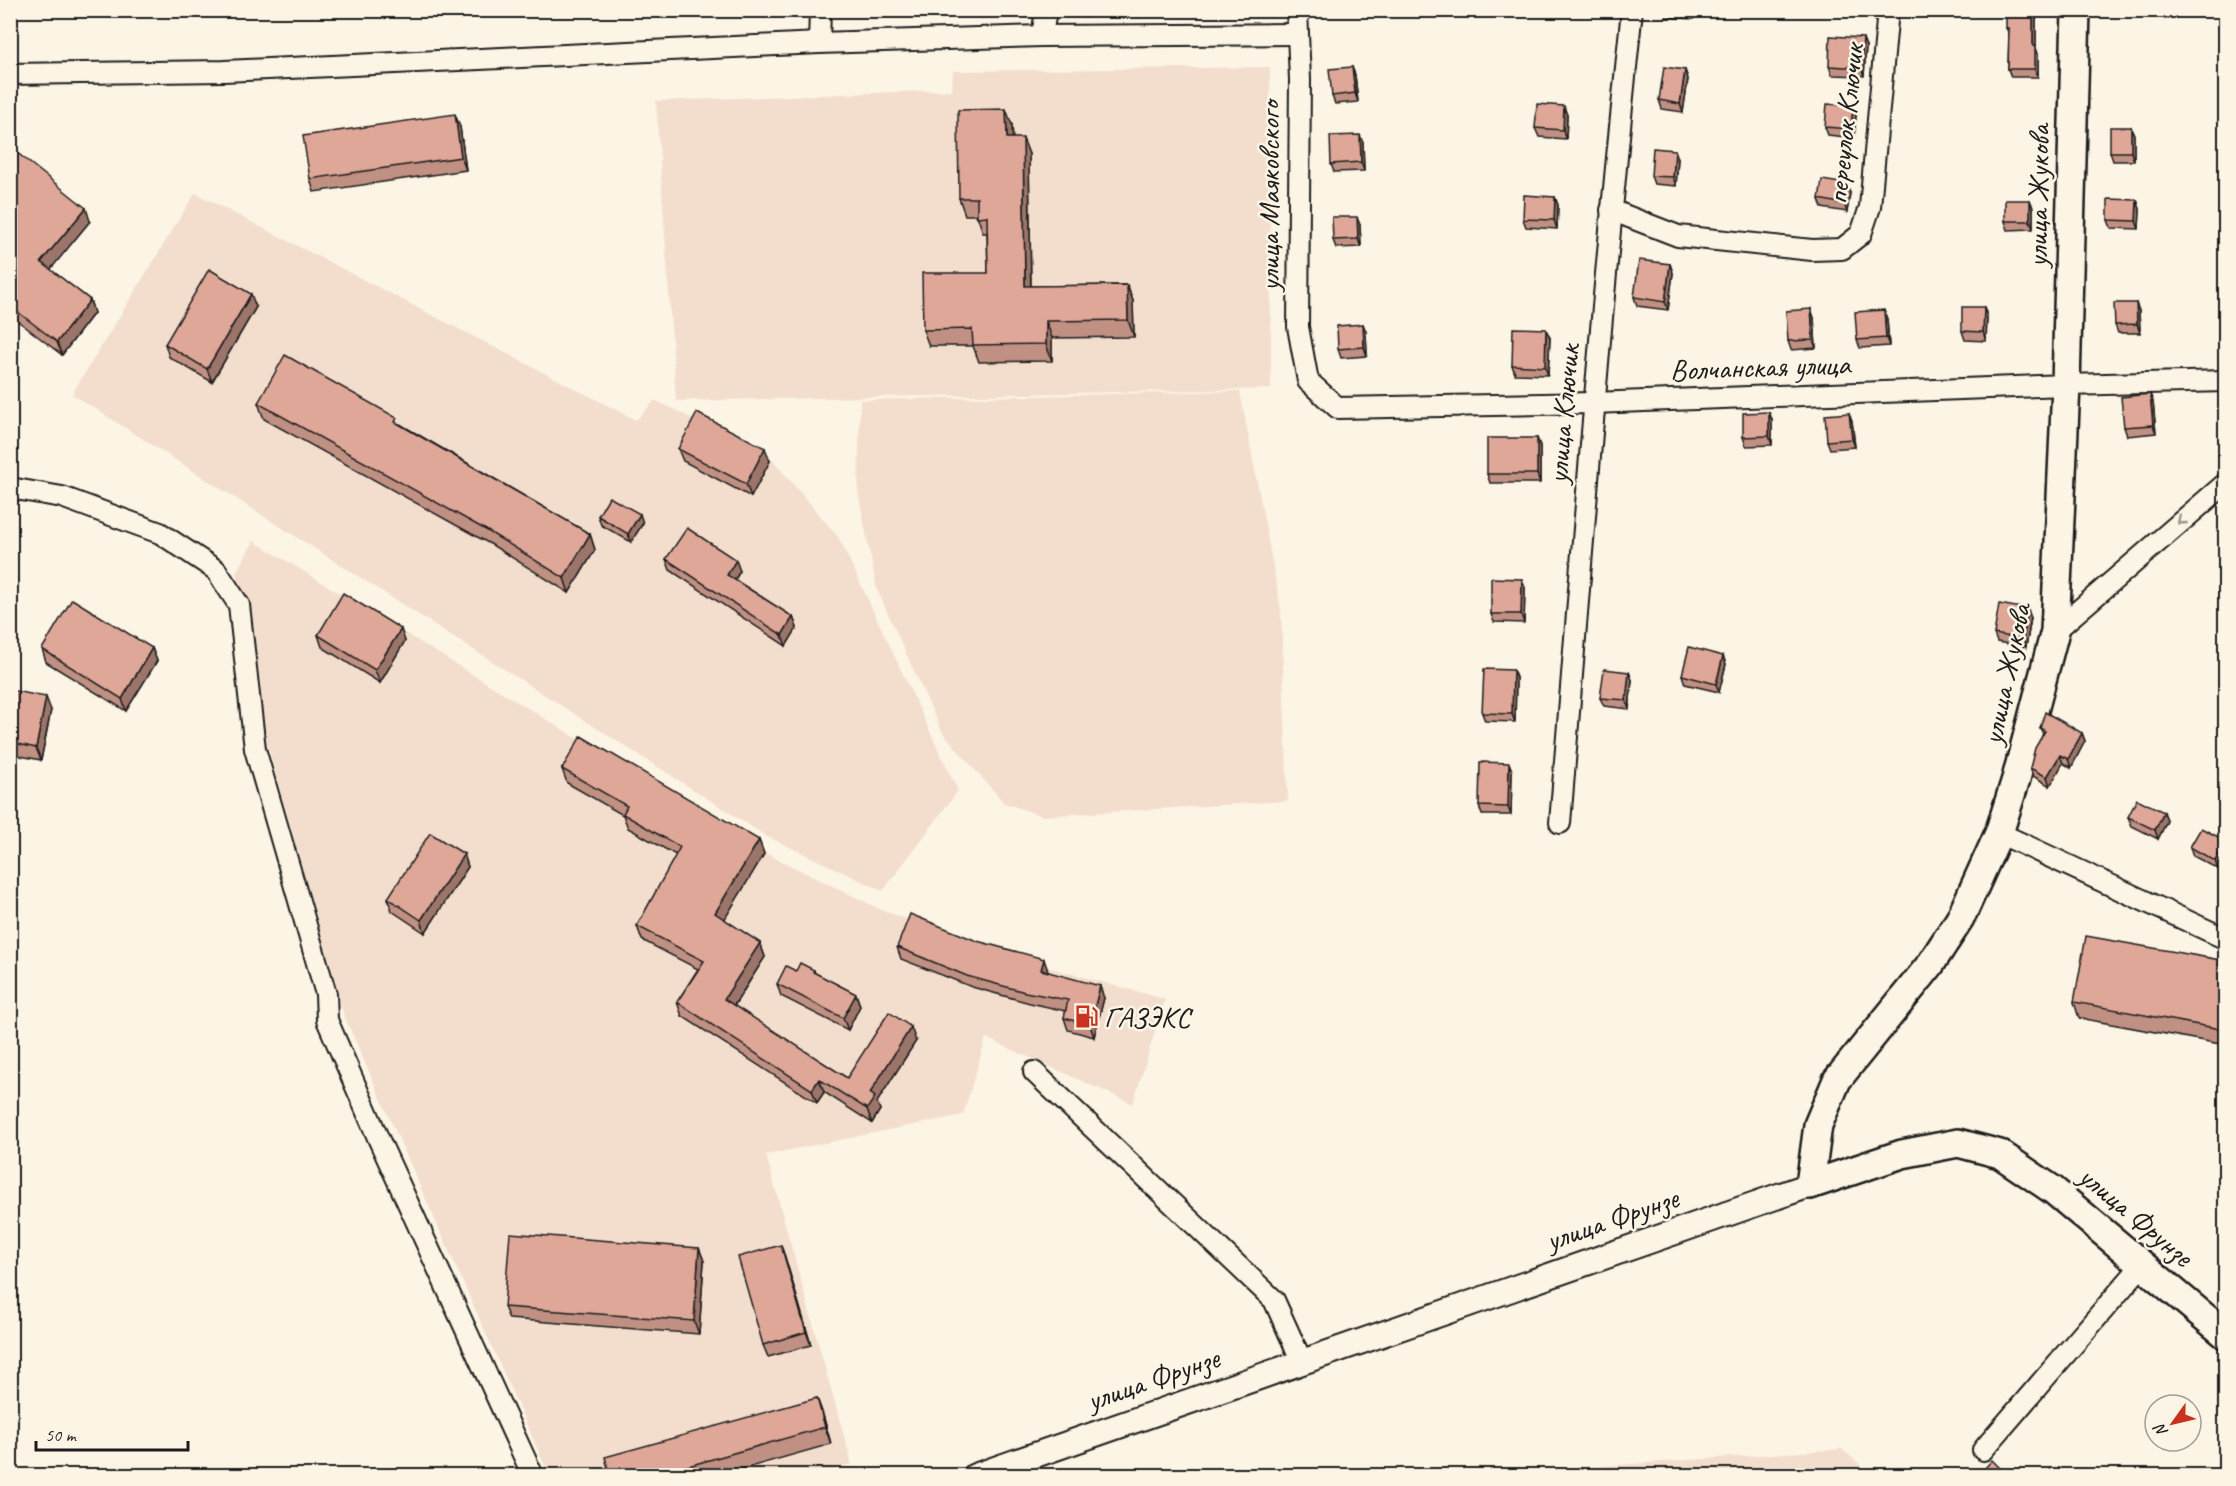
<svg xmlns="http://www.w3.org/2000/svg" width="2236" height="1486" font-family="Caveat,sans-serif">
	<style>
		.built { fill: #f3dece }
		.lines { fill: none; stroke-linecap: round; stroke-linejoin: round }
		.minor-casing { stroke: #1c1c1c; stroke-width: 24 }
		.tertiary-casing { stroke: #1c1c1c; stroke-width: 28 }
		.secondary-casing { stroke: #1c1c1c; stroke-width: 32 }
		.minor { stroke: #fcf5e5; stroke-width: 20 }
		.tertiary { stroke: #fcf5e5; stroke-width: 24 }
		.secondary { stroke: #fcf5e5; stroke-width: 27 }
		.wall { fill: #c09083; stroke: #1c1c1c; stroke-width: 1.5 }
		.shaded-wall { fill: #9c756a; stroke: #1c1c1c; stroke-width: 1.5 }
		.building { fill: #dfa798; stroke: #1c1c1c; stroke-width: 1.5 }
		.oneway { stroke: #97938b }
		.labels { text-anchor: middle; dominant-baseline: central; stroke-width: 5; stroke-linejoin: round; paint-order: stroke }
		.street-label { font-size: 30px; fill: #1c1c1c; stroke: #fcf5e5 }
		.poi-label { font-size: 30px; fill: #1c1c1c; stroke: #fcf5e5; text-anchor: start }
	</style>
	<rect width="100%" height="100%" fill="#fcf5e5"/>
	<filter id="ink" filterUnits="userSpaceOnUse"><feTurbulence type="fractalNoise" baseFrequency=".0167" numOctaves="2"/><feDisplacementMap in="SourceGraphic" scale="12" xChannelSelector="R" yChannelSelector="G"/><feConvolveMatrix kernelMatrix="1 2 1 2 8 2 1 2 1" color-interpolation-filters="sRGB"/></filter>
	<g filter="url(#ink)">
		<g class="built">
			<path d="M1270,67L1271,389L676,401L656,101L952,90L953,71Z"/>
			<path d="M195,193L636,420L655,400L771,458L839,538L958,791L883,891L766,836L72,394Z"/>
			<path d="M1240,391L1281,609L1288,801L1043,816L1004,803L942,732L877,590L858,492L860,400Z"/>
			<path d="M254,541L765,853L882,910L1010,957L1165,999L1133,1104L986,1038L963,1115L766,1155L852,1464L812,1476L549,1475L344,1016L255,701L244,604L236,572Z"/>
			<path d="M1842,1449L1872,1475H1490L1491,1474Z"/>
		</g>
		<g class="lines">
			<defs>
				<g id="minor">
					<path d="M1297,10L1300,80L1298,327L1308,381L1338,408L1593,403L2066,385L2226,381"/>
					<path d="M1042,36L1046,10"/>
					<path d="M819,43L820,10"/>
					<path d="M10,74L224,71L819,43L1042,36L1297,34"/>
					<path d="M1611,210L1678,236L1812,250L1842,249L1861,234L1870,207L1888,10"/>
					<path d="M10,488L62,497L160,533L216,570L239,605L255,749L326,994L327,1020L379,1140L533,1476"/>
					<path d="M2055,631L2226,483"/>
					<path d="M1560,823C1582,552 1603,281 1632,10"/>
					<path d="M1999,833L2226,939"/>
					<path d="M1034,1072L1274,1300L1302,1362"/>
					<path d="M1983,1450L2142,1265"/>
				</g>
				<path id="tertiary" d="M975,1476L1810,1185"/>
				<path id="secondary" d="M2076,10L2066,385L2055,631L2016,779L1999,833L1960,919L1930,965L1837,1080L1818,1125L1810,1185L1902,1154L1958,1143L2000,1154L2053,1190L2226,1335"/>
			</defs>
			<use href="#minor" class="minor-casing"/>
			<use href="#tertiary" class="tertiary-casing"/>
			<use href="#secondary" class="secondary-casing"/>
			<use href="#minor" class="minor"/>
			<use href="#tertiary" class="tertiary"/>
			<use href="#secondary" class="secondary"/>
		</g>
		<g class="wall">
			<path d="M1664,10H1694V19L1666,17Z"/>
			<path d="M2036,13V48L2038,54V77H2011L2008,69L2009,34L2006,28Z"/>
			<path d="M1866,46L1864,76L1832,75L1829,66Z"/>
			<path d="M1352,67L1355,75L1358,102L1335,104L1332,96Z"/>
			<path d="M1685,70L1688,79L1683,112L1662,109L1659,100Z"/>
			<path d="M1853,106L1856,115L1854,138L1828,135L1825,127Z"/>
			<path d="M1567,115L1566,139L1539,137L1535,128Z"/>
			<path d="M1012,125L1013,138L1029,154L1031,286L1127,285L1133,301L1134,337L1052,338V361L979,362L973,346H929L923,330L988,273L987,233H983L977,215H965L959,198Z"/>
			<path d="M460,127L466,170L314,192L310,179Z"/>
			<path d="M2131,127L2134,135V161H2113L2110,152Z"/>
			<path d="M1363,143L1364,171L1334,172L1331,164Z"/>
			<path d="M10,147L90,221L50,269L90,300L94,313L62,355L10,315Z"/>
			<path d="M1678,158L1676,186L1654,184L1651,176Z"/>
			<path d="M1850,193L1847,212L1822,208L1819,199Z"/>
			<path d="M1555,197L1558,205L1557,229L1526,227L1523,219Z"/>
			<path d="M2030,200L2033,208V229L2008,230L2005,221Z"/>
			<path d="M2137,200L2140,209L2139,229L2111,228L2108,220Z"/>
			<path d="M1360,225L1361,247L1336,248L1333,240Z"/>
			<path d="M1670,264L1673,273L1668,310L1637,306L1634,297Z"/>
			<path d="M2136,303L2139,311L2140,333H2118L2115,325Z"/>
			<path d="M256,307L212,382L169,357L165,344Z"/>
			<path d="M1984,307L1987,316L1986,341L1965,340L1962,331Z"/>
			<path d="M1811,309L1814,318L1816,348L1791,350L1788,341Z"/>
			<path d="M1887,319L1889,346L1860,348L1857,340Z"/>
			<path d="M1363,324L1366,332L1367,356L1341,358L1338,349Z"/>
			<path d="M1550,338L1548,375L1515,374L1512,365Z"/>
			<path d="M2150,394L2153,402L2156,433L2127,436L2124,427Z"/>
			<path d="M258,403L400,424L590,534L595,550L569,593L492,545L264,419Z"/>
			<path d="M1769,412L1772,420V445L1746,446L1743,437Z"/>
			<path d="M1849,413L1852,421L1855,447L1830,449L1827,441Z"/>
			<path d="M1537,438L1540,446V483H1490L1487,474Z"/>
			<path d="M678,449L770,461L751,497L683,461Z"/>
			<path d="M598,516L643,523L631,542L601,525Z"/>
			<path d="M666,559L740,571L735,580L793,617L797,628L786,646L670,570Z"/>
			<path d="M1525,588L1524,623L1494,622L1491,614Z"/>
			<path d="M2031,618L2026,647L1997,642L1994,634Z"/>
			<path d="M318,635L405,641L380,683L322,647Z"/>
			<path d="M152,648L157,661L126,711L46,662L42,649Z"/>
			<path d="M1723,656L1726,664L1719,692L1685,684L1682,675Z"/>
			<path d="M1513,670L1516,678L1515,722L1485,721L1482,713Z"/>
			<path d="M1629,672L1632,680L1629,709L1604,706L1600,698Z"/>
			<path d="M10,690L51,710L41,760L10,754Z"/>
			<path d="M2040,728L2082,733L2085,741L2071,768L2063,763L2050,786L2033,776L2030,768L2043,734Z"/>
			<path d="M1509,763L1512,771L1511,815H1482L1479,806Z"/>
			<path d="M562,769L759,840L764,854L724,919L760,943L765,957L734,1006L847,1078L916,1041L877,1102L880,1110L872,1123L824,1092L817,1103L682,1016L677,1002L698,969L642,940L637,926L676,855L628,828L623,815L567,783Z"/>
			<path d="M2164,812L2167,821L2158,839L2132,826L2128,817Z"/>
			<path d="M2226,841V856L2218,869L2193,856L2190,847Z"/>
			<path d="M464,854L468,867L425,933L392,911L388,898Z"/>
			<path d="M897,947L1048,971V972L1104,998L1094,1037L1068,1030L1064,1018L1066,1011L1030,1003L972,987L901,959Z"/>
			<path d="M2226,961V1045L2079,1018L2074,1002Z"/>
			<path d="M814,970L815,973L856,994L860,1006L848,1030L781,996L777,984L796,971Z"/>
			<path d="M699,1248L704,1261L699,1334L509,1319L504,1307Z"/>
			<path d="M785,1257L811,1345L768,1357L763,1345Z"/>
			<path d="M817,1398L823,1415L831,1444L718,1476H610Z"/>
		</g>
		<g class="shaded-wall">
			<path d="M1691,10H1694V19Z"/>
			<path d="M2033,10H2035L2036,13V48L2038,54V77L2035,69L2033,46Z"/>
			<path d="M1863,38L1866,46L1864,76L1861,68Z"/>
			<path d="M1352,67L1355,75L1358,102L1355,93Z"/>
			<path d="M1685,70L1688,79L1683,112L1680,104Z"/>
			<path d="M1564,106L1567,115L1566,139L1563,130Z"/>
			<path d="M1853,106L1856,115L1854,138L1851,129Z"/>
			<path d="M1006,109L1012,125L1013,155L1007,138Z"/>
			<path d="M455,114L460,127L466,170L461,157Z"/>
			<path d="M2131,127L2134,135V161L2131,152Z"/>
			<path d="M1360,135L1363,143L1364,171L1361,162Z"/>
			<path d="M1023,138L1029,154L1031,303L1025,286Z"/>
			<path d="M1675,150L1678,158L1676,186L1673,177Z"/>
			<path d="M1847,184L1850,193L1847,212L1844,204Z"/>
			<path d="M1555,197L1558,205L1557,229L1554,220Z"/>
			<path d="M2030,200L2033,208V229L2030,221Z"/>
			<path d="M2137,200L2140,209L2139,229L2136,221Z"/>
			<path d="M86,208L90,221L46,275L41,262Z"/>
			<path d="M1357,217L1360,225L1361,247L1358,239Z"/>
			<path d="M1670,264L1673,273L1668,310L1665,302Z"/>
			<path d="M1127,285L1133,301L1134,337L1128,320Z"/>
			<path d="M251,294L256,307L212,382L207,369Z"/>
			<path d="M90,300L94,313L62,355L57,342Z"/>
			<path d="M2136,303L2139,311L2140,333L2137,324Z"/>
			<path d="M1984,307L1987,316L1986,341L1983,332Z"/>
			<path d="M1811,309L1814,318L1816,348L1813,340Z"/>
			<path d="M1884,310L1887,319L1889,346L1886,338Z"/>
			<path d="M1046,321L1052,338V361L1046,344Z"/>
			<path d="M1363,324L1366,332L1367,356L1364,347Z"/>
			<path d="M1546,329L1550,338L1548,375L1545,367Z"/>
			<path d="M2150,394L2153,402L2156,433L2153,425Z"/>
			<path d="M1769,412L1772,420V445L1769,436Z"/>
			<path d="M1849,413L1852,421L1855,447L1852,439Z"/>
			<path d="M1537,438L1540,446V483L1537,474Z"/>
			<path d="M765,448L770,461L751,497L746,484Z"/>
			<path d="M640,514L643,523L631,542L628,534Z"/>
			<path d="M590,534L595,550L569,593L564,578Z"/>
			<path d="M736,560L740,571L731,586L727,575Z"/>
			<path d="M1522,579L1525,588L1524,623L1521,614Z"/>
			<path d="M2028,609L2031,618L2026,647L2023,639Z"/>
			<path d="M793,617L797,628L786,646L782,635Z"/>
			<path d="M401,629L405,641L380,683L375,670Z"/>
			<path d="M152,648L157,661L126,711L122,699Z"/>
			<path d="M1723,656L1726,664L1719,692L1716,684Z"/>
			<path d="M1513,670L1516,678L1515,722L1512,714Z"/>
			<path d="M1629,672L1632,680L1629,709L1626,700Z"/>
			<path d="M46,697L51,710L41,760L36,748Z"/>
			<path d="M2082,733L2085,741L2071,768L2068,759Z"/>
			<path d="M2060,755L2063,763L2050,786L2047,777Z"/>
			<path d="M1509,763L1512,771L1511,815L1508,807Z"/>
			<path d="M2164,812L2167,821L2158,839L2155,830Z"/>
			<path d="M759,840L764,854L720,927L715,913Z"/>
			<path d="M2226,842V856L2218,869L2215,861Z"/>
			<path d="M464,854L468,867L425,933L421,920Z"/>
			<path d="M760,943L765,957L729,1013L724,999Z"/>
			<path d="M1044,959L1048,971L1045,982L1041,970Z"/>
			<path d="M1100,986L1104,998L1094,1037L1090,1025Z"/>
			<path d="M856,994L860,1006L848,1030L843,1018Z"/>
			<path d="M911,1027L916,1041L877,1102L880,1110L872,1123L867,1109L870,1093Z"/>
			<path d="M819,1079L824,1092L817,1103L812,1090Z"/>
			<path d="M781,1245L785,1257L811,1345L806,1332Z"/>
			<path d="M699,1248L704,1261L699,1334L694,1321Z"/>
			<path d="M817,1398L823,1415L831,1444L825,1427Z"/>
		</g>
		<g class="building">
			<path d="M2006,10H2033V46H2035V69H2008L2009,28H2006Z"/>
			<path d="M1830,36L1863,38L1861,68L1829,66Z"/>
			<path d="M1352,67L1355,93L1332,96L1329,69Z"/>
			<path d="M1664,67L1685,70L1680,104L1659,100Z"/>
			<path d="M1537,104L1564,106L1563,130L1535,128Z"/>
			<path d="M1827,104L1853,106L1851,129L1825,127Z"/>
			<path d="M1006,109L1007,138H1023L1025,286L1127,285L1128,320L1046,321V344L973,345L972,329L923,330L922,273H988L987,216L977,217V198H959L958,110Z"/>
			<path d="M455,114L461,157L310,179L303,136Z"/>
			<rect x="2110" y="127" width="21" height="25"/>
			<path d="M1360,135L1361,162L1331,164L1330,136Z"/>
			<path d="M10,147L86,208L41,262L90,300L57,342L10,306Z"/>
			<path d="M1653,148L1675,150L1673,177L1651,176Z"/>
			<path d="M1822,180L1847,184L1844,204L1819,199Z"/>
			<path d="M1524,195L1555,197L1554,220L1523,219Z"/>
			<path d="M2108,199L2137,200L2136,221L2108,220Z"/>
			<rect x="2005" y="200" width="25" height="21"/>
			<path d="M1332,217H1357L1358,239L1333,240Z"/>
			<path d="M1639,260L1670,264L1665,302L1634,297Z"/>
			<path d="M209,269L251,294L207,369L165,344Z"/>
			<path d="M2226,291V317L2222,292Z"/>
			<path d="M2114,303H2136L2137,324L2115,325Z"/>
			<path d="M1962,307H1984L1983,332L1962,331Z"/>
			<path d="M1811,309L1813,340L1788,341L1786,311Z"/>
			<path d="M1884,310L1886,338L1857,340L1855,312Z"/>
			<path d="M1363,324L1364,347L1338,349L1337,326Z"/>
			<path d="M1513,328L1546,329L1545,367L1512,365Z"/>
			<path d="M285,355L397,418L395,422L590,534L564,578L486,530L258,403Z"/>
			<path d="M2150,394L2153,425L2124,427L2121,397Z"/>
			<path d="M1769,412V436L1743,437V413Z"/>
			<path d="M697,413L765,448L746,484L678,449Z"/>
			<path d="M1849,413L1852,439L1827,441L1825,415Z"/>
			<rect x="1487" y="438" width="50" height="36"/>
			<path d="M609,497L640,514L628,534L598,516Z"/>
			<path d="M687,528L736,560L727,575L793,617L782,635L666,559Z"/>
			<path d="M1491,578L1522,579L1521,614H1491Z"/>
			<path d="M343,593L401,629L375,670L318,635Z"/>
			<path d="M72,599L152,648L122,699L42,649Z"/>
			<path d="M1999,604L2028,609L2023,639L1994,634Z"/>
			<path d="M1689,647L1723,656L1716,684L1682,675Z"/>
			<path d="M1484,669L1513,670L1512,714L1482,713Z"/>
			<path d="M1604,669L1629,672L1626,700L1600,698Z"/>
			<path d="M10,690L46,697L36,748L10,742Z"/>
			<path d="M2045,712L2082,733L2068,759L2060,755L2047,777L2030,768L2035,748L2045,731L2040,728Z"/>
			<path d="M581,736L759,840L715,913L760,943L724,999L847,1078L889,1012L911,1027L870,1093L875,1097L867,1109L819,1079L812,1090L677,1002L704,961L637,926L680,847L623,814L627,806L562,769Z"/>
			<path d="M1480,762L1509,763L1508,807L1479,806Z"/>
			<path d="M2137,799L2164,812L2155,830L2128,817Z"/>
			<path d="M2201,828L2226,841L2215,861L2190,847Z"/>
			<path d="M430,833L464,854L421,920L388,898Z"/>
			<path d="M910,914L977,941L1044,959L1041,970L1100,986L1090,1025L1064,1018L1068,1000L1025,992L967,976L897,947Z"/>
			<path d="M2086,936L2226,961V1030L2074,1002Z"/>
			<path d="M800,963L814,970L813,972L856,994L843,1018L777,984L786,966L796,971Z"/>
			<path d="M510,1233L699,1248L694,1321L504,1307Z"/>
			<path d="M781,1245L806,1332L763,1345L738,1257Z"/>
			<path d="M817,1398L825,1427L653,1476H610L605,1457Z"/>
			<path d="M1992,1460L2008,1476H1978Z"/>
		</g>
		<defs><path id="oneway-chevron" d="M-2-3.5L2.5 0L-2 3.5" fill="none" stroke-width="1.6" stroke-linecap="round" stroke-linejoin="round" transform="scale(1.5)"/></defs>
		<use class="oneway" href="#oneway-chevron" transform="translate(2181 521) rotate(139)"/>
	</g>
	<defs>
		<symbol id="fuel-bare" viewBox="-9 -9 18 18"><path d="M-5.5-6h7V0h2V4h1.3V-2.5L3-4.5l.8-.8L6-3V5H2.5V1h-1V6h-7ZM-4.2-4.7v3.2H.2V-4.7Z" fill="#c8321e" stroke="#fcf5e5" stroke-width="2.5" paint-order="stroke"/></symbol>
	</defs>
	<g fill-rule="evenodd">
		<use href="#fuel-bare" x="1070" y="1000" width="33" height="33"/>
	</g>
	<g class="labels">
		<g class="street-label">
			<text transform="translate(1845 124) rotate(-84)">переулок Ключик</text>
			<text transform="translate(1269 196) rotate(-90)">улица Маяковского</text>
			<text transform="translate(2038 196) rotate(-89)">улица Жукова</text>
			<text transform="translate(1760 367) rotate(-2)">Волчанская улица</text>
			<text transform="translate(1563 414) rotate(-85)">улица Ключик</text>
			<text transform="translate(2006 674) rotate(-78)">улица Жукова</text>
			<text transform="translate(2136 1216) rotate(40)">улица Фрунзе</text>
			<text transform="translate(1612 1219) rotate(-19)">улица Фрунзе</text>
			<text transform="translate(1153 1379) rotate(-19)">улица Фрунзе</text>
		</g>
		<g class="poi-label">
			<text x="1104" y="1017">ГАЗЭКС</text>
		</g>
	</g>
	<rect width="2236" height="1486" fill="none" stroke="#fcf5e5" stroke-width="36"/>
	<rect x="18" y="18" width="2200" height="1450" fill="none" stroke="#1c1c1c" stroke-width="2" filter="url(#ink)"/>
	<g transform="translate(2173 1423) rotate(236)"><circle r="28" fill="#fcf5e5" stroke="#a29e95" stroke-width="1.5"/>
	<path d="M0-4.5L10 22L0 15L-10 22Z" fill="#c8321e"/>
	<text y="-9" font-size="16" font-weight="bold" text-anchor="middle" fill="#1c1c1c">N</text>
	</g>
	<path d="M36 1441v9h152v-9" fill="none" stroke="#1c1c1c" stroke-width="3"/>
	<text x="45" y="1441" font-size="18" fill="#1c1c1c" stroke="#fcf5e5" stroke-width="4.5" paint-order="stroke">50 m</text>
</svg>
